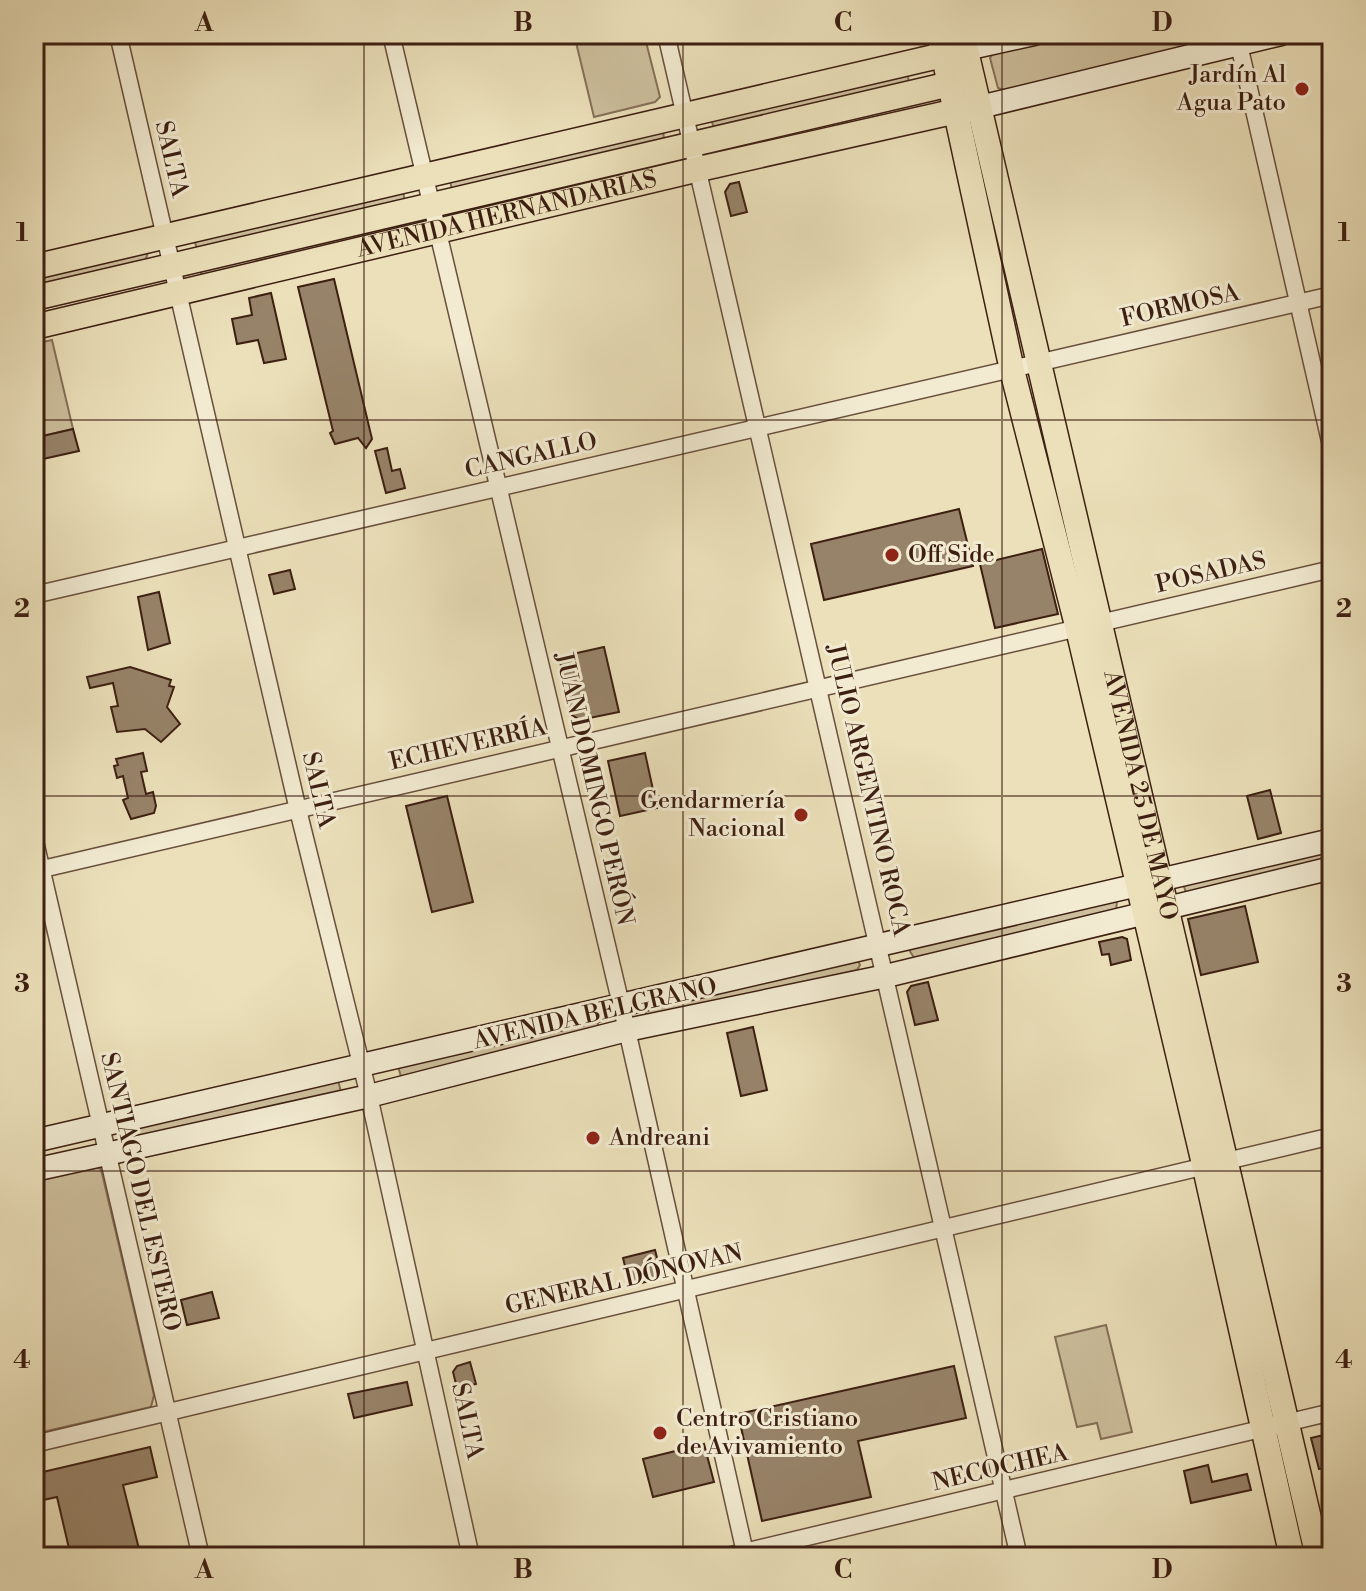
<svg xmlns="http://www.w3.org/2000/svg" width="1366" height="1591" font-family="'Libre Bodoni',serif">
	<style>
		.green { fill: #cdbf9d; stroke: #856f58; stroke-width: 2 }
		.building { fill: #978369; stroke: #3d1f12; stroke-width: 2 }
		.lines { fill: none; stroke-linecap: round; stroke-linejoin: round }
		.street-casing { stroke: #684f3c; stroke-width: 19 }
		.secondary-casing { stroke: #3d1f12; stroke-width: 25 }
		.primary-casing { stroke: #3d1f12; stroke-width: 27 }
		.street { stroke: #f2ebd2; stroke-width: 16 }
		.secondary { stroke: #f2ebd2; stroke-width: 22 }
		.primary { stroke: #ebe0ba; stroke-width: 24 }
		.grid { fill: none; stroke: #3d1f12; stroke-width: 2; stroke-opacity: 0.55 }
		.poi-dot { fill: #8f2418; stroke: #f2ebd2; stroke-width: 3 }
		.labels { text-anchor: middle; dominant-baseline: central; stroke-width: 6; stroke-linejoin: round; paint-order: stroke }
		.poi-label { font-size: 24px; fill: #3d1f12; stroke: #f2ebd2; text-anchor: start }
		.street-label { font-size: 24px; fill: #3d1f12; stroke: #f2ebd2 }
		.neatline { fill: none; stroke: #3d1f12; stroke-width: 3 }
		.grid-label { font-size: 26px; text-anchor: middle; font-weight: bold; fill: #3d1f12 }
	</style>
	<rect width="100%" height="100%" fill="#ebe0ba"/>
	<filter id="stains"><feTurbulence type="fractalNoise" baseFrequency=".0025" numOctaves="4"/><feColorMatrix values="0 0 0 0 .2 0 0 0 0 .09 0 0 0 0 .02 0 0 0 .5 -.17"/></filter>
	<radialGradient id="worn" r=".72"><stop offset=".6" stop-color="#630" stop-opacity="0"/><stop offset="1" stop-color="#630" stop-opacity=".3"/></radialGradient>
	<g class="green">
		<path d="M574,34H644L660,97L655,102L594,117Z"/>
		<path d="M1061,34H1211V36L1205,45L1006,91L998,88L990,58L996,49Z"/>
		<path d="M906,69L909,82L714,128L710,116Z"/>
		<path d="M663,128L664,141L452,190L449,176Z"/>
		<path d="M402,188L405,201L198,250L193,238Z"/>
		<path d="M408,216L411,229L203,279L199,266Z"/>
		<path d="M148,252L145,262L34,288V274Z"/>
		<path d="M52,340L73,429L34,438V344Z"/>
		<path d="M1332,846V861L1186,893L1183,883Z"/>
		<path d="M1117,900L1116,912L915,959L907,947Z"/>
		<path d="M857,958L860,965L857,970L650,1018L646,1015L645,1008Z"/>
		<path d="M597,1018L599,1030L402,1080L397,1063Z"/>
		<path d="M337,1076L341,1092L136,1139L130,1137L126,1127Z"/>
		<path d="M89,1163L101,1169L154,1395L151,1407L34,1434V1177Z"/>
		<path d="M1106,1325L1132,1432L1101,1439L1097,1423L1077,1427L1055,1337Z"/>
	</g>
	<g class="building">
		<path d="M739,182L747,212L731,216L725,192L730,184Z"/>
		<path d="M334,279L372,439L366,448L358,438L335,444L330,433L333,431L298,287Z"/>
		<path d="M271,293L286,359L264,363L258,340L237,344L232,319L252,315L249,298Z"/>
		<path d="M73,429L79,451L34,461V438Z"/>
		<path d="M387,448L392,471L400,469L405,488L386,493L375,451Z"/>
		<path d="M959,509L973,566L824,600L811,544Z"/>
		<path d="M1042,549L1058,614L995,628L980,564Z"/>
		<path d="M290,570L295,589L274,594L269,575Z"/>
		<path d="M159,592L170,643L148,650L138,597Z"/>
		<path d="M604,647L619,712L580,720L572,715L559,657Z"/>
		<path d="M130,667L171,680L169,686L174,687L167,707L180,724L161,742L145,729L117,732L111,707L118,706L113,683L90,688L87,677Z"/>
		<path d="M143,753L147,771L141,772L146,794L153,792L156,806L154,813L131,819L123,800L128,798L123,776L117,778L114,766L118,765L116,759Z"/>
		<path d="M645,753L657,808L620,816L608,761Z"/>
		<path d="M1270,790L1281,833L1258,839L1247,796Z"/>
		<path d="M447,796L473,902L432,912L406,806Z"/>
		<path d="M1245,906L1258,962L1201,975L1188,919Z"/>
		<path d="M1122,937L1127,939L1131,960L1111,965L1109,954L1102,955L1099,942Z"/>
		<path d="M928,982L938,1020L915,1025L907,992L911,986Z"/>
		<path d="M753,1027L767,1090L741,1096L727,1033Z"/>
		<path d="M655,1250L661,1273L657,1279L630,1286L623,1258Z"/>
		<path d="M212,1292L219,1318L187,1325L181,1300Z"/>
		<path d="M470,1362L476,1384L457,1388L453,1372L457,1366Z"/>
		<path d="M954,1366L966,1418L858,1441L871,1497L762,1521L738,1414Z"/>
		<path d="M407,1382L412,1405L354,1418L348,1394Z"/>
		<path d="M1332,1433V1466L1319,1469L1311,1438Z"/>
		<path d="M704,1444L714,1482L653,1497L643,1459Z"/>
		<path d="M150,1447L157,1477L123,1485L141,1557H71L57,1497L34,1502V1474Z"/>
		<path d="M1208,1465L1212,1482L1247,1474L1251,1490L1191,1503L1184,1471Z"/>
	</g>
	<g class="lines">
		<defs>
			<g id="street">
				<path d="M118,34L298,810L369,1096L471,1557"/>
				<path d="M391,34L627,1030L746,1557"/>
				<path d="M666,34C784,541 902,1049 1019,1557"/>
				<path d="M1237,36L1332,450"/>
				<path d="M34,595L1332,295"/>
				<path d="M34,837L201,1557"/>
				<path d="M34,871L1332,569"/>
				<path d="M34,1444L1332,1136"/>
				<path d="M723,1557L1332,1412"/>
			</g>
			<g id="secondary">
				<path d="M966,49L1034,34"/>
				<path d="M980,107L1281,34"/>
				<path d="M34,1141L1332,840"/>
				<path d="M34,1170L369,1096L627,1030L886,976L1332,868"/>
			</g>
			<g id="primary">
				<path d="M939,34L1012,370L1078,629L1205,1168L1292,1557"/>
				<path id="s1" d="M962,34L1318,1557"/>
				<path d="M34,267L960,51"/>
				<path d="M34,298L950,84"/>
				<path id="s2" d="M34,327L699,169L970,108"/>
			</g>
		</defs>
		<use href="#street" class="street-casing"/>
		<use href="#secondary" class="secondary-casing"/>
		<use href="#primary" class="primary-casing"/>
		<use href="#street" class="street"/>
		<use href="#secondary" class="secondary"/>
		<use href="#primary" class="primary"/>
	</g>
	<path class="grid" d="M364,34V1557M683,34V1557M1002,34V1557M34,420H1332M34,796H1332M34,1171H1332"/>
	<g class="poi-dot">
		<circle cx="1302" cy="89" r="8"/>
		<circle cx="892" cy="555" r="8"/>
		<circle cx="801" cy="815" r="8"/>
		<circle cx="593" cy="1138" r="8"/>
		<circle cx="660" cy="1433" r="8"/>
	</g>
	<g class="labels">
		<g class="poi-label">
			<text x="1286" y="75" text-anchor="end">Jardín Al<tspan x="1286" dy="28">Agua Pato</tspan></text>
			<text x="908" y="555">Off Side</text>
			<text x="785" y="801" text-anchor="end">Gendarmería<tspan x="785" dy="28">Nacional</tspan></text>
			<text x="609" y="1138">Andreani</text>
			<text x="676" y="1419">Centro Cristiano<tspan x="676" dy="28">de Avivamiento</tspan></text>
		</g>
		<g class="street-label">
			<text transform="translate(171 159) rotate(77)">SALTA</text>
			<text stroke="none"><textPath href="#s2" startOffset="486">AVENIDA HERNANDARIAS</textPath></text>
			<text transform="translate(1180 306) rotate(-13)">FORMOSA</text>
			<text transform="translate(531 456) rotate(-13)">CANGALLO</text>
			<text transform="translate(1211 573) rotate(-13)">POSADAS</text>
			<text transform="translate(468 745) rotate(-13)">ECHEVERRÍA</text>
			<text transform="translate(594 789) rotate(77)">JUAN DOMINGO PERÓN</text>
			<text transform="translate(318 790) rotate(77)">SALTA</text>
			<text transform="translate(868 790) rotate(77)">JULIO ARGENTINO ROCA</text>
			<text stroke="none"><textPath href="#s1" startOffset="782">AVENIDA 25 DE MAYO</textPath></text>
			<text transform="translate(595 1014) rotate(-13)">AVENIDA BELGRANO</text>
			<text transform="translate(140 1192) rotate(77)">SANTIAGO DEL ESTERO</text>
			<text transform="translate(624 1280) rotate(-13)">GENERAL DÓNOVAN</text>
			<text transform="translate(467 1421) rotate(78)">SALTA</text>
			<text transform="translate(1000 1468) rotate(-13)">NECOCHEA</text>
		</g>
	</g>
	<rect width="1366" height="1591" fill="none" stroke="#ebe0ba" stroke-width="88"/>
	<rect x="44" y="44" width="1278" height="1503" class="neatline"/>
	<g class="grid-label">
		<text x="204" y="31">A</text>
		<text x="523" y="31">B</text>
		<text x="843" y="31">C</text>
		<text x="1162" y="31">D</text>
		<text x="22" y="241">1</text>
		<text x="1344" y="241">1</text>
		<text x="22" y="617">2</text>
		<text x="1344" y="617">2</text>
		<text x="22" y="992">3</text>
		<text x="1344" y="992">3</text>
		<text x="22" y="1368">4</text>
		<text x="1344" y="1368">4</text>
		<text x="204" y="1578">A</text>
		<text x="523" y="1578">B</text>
		<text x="843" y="1578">C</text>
		<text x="1162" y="1578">D</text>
	</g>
	<rect width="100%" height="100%" filter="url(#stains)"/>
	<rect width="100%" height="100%" fill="url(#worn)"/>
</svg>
